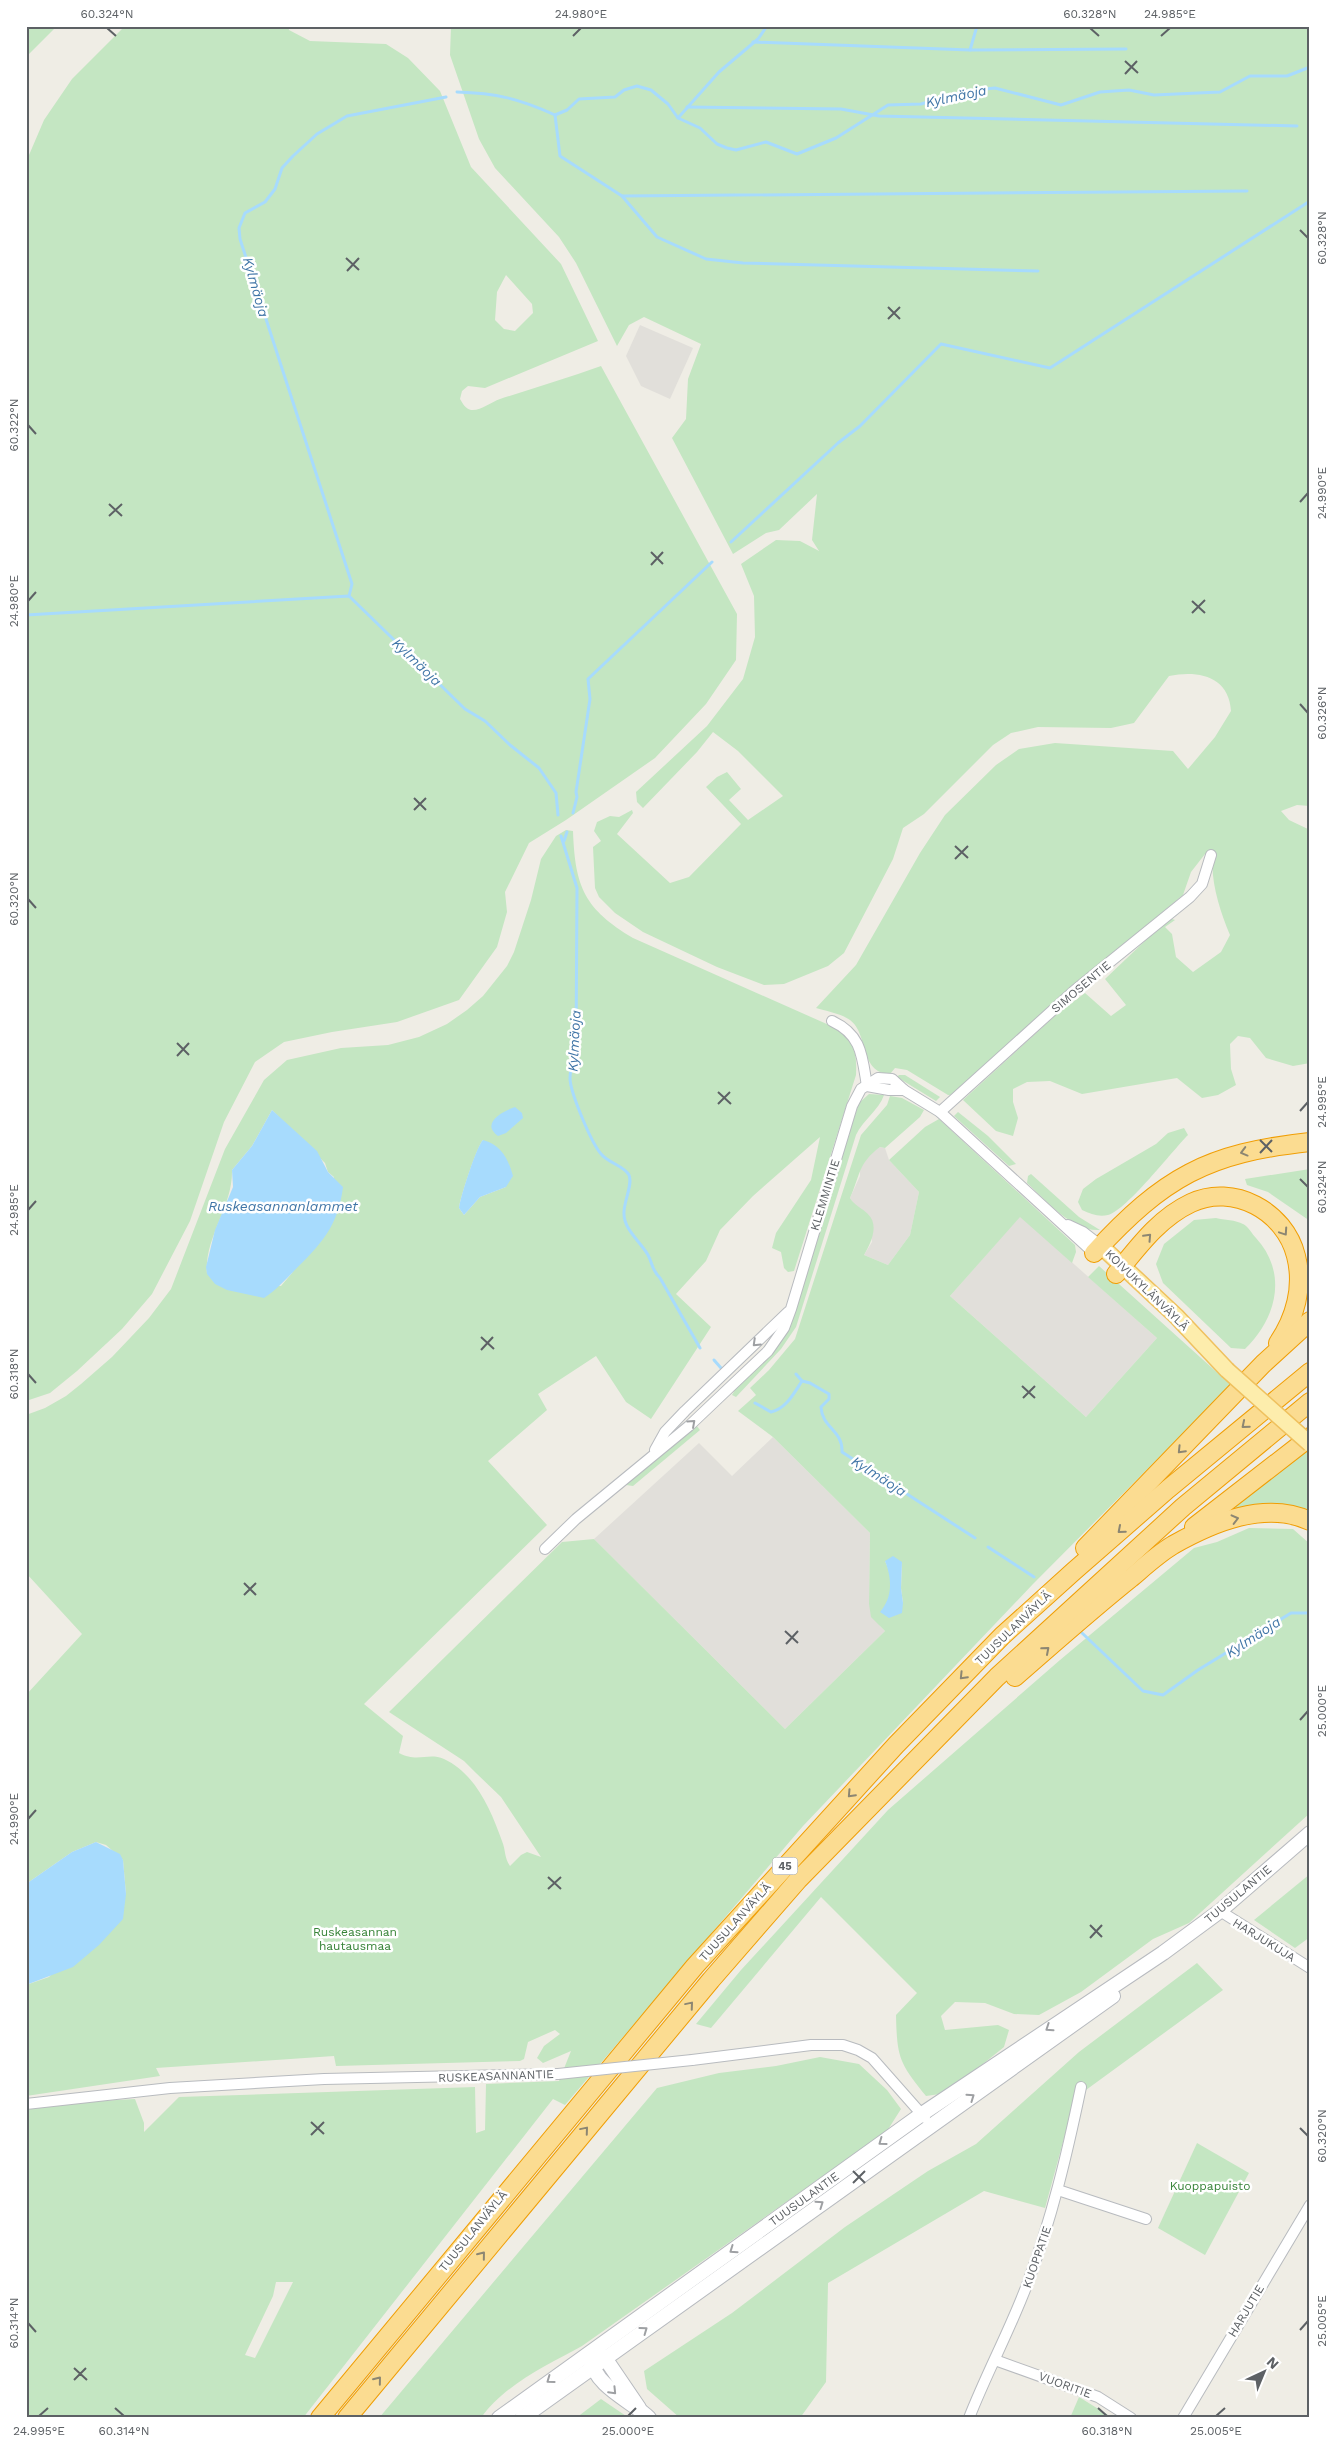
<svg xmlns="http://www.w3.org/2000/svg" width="1336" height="2444" font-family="'Work Sans',sans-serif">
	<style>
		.industrial { fill: #e1dfda }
		.green { fill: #c4e6c2; fill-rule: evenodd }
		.water { fill: #a7dbfd }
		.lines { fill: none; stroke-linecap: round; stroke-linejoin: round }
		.stream { stroke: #a7dbfd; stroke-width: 3 }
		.minor-casing { stroke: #b8bbbf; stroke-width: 12 }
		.secondary-casing { stroke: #b7babf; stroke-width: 16 }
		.primary-casing { stroke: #efc15f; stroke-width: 18 }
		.motorway-casing { stroke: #f09e05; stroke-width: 20 }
		.minor { stroke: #fff; stroke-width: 10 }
		.secondary { stroke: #fff; stroke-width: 14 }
		.primary { stroke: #fdedac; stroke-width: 15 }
		.motorway { stroke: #fbdc91; stroke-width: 18 }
		.minor-bridge-casing { stroke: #b8bbbf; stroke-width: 12; stroke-linecap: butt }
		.primary-bridge-casing { stroke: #efc15f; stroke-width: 18; stroke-linecap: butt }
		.minor-bridge { stroke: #fff; stroke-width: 10 }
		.primary-bridge { stroke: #fdedac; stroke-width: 15 }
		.oneway { stroke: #8c8672 }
		.oneway2 { stroke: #9ea0a3 }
		.ticks { fill: none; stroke: #5d6165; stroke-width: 2 }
		.labels { text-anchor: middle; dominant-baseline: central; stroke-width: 5; stroke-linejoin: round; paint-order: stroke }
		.shield { fill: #fff; stroke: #8e9093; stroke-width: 1 }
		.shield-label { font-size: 11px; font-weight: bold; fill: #5d6165 }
		.street-label { font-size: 12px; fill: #5d6165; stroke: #fff }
		.park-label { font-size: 12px; fill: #368337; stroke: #fff }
		.water-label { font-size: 14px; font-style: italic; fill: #4176a7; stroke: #fff }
		.neatline { fill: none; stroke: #5d6165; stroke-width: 2 }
		.ticks-label { font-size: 12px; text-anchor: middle; fill: #5d6165 }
	</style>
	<rect width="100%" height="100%" fill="#efede5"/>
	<g class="industrial">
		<path d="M640,325L693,348L670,399L641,386L626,356Z"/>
		<path d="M880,1147L885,1148L889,1160L919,1192L910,1235L888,1265L864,1255L872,1242L869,1215L855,1205L850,1198L860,1176V1166L869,1155Z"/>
		<path d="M1020,1216L1157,1338L1086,1417L950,1296Z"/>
		<path d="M773,1437L870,1533L869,1604L880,1626L885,1631L785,1729L594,1539L699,1443L732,1476Z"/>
	</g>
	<g class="green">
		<path d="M26,26H57L26,57Z"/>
		<path d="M125,26H288L289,30L310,41L386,44L408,58L440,91L471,167L561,264L598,341L485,388L468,386L462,391L460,399C463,404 465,408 471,410C481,411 491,402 500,399C534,388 568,378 601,366L737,614L736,660L706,704L655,758L566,820L529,843L505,892L507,912L497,947L459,1000L397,1022L332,1032L284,1042L255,1062L224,1122L190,1221L152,1294L122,1329L77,1371L50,1393L26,1401V162L44,120L72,79ZM506,275L532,304L533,313L515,331L504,329L495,320L497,292Z"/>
		<path d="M451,26H1310V806L1297,805L1281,811L1289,820L1310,830V1063L1293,1066L1266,1058L1250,1038L1238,1036L1230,1044L1231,1069L1236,1085L1218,1095L1202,1098L1177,1078L1082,1094L1050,1081L1027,1082L1013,1089V1102L1018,1118L1013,1136L996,1131L963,1100L1058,1013L1085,993L1111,1016L1126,1005L1105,979L1169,918L1175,920L1165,927L1172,934L1176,957L1193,972L1221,952L1230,935C1220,911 1210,881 1213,855L1205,854L1191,872L1183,895L1057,1001L984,1068L950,1095H948L907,1070L895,1068L890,1074C859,1073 869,1034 850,1020C842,1014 826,1011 816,1008L856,965L920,853L945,815L996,765L1019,749L1055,743L1173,751L1188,769L1215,737L1231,711C1229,676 1198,670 1169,676L1134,723L1111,728L1038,727L1011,733L993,745L924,814L903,828L893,859L844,953L828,966L784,984L764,985L717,967L643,932L615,913L599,897L595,888L593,847L601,841L594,831L597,822L610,816L619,817L632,810L633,813L617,834L670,883L689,877L741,824L706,787L717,777L727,772L741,789L729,800L748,820L783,796L738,751L713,732L697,752L643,808L637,802L636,792L707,726L743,679L755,637L754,596L741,564L776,540L800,541L819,551L812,540L817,494L779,530L766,533L733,554L672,438L686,419L688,379L701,344L644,317L629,325L617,346L576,263L559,237L495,168L479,139L450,55Z"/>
		<path d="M566,830L573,831C575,888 585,909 633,938L838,1029C855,1042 857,1054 856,1075L794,1271L788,1272L784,1268L781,1252L772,1248L776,1233L811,1180L820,1137L753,1196L720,1230L706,1261L676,1294L711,1327L651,1419L626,1402L596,1356L538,1394L547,1410L488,1461L547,1525L364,1704L403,1736L399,1753C418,1763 428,1752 444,1759C475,1773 491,1810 502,1841C506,1851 504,1857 510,1866L521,1855L527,1852L541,1857L501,1797L476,1773L464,1761L389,1712L562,1542L594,1539L785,1729L885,1631L871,1617L869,1604L870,1533L773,1437L738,1411L756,1395L750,1388L769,1370L795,1339L861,1135L887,1105L890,1096L902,1098L924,1110L920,1117L885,1148L880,1147C858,1163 860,1176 850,1198C855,1206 862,1208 868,1214C880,1226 870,1244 864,1255L888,1265L910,1235L919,1192L889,1160L925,1127L939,1119L1075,1245L1076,1252L1072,1263L1020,1217L950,1296L1086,1417L1157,1338L1088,1277L1099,1266L1231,1385L1033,1584L803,1826L565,2105L553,2099L303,2418H26V2110L63,2103L135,2099L144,2123V2132L179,2097L475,2087L476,2133L485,2130L486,2084L559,2081L571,2051L543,2063L537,2058L544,2046L560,2034L555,2030L528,2042L524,2059L520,2061L336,2066L334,2056L156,2068L160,2076L26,2096V1985L49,1977L126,1894L123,1860L106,1845L96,1842L72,1852L26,1884V1695L82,1634L26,1573V1415L45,1408L66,1396L81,1384L112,1357L149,1318L171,1289L225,1149L264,1080L287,1060L341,1048L388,1045L419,1037L447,1024L467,1010L483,996L507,966L514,952L531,900L541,859L556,836ZM272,1110L325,1163L328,1172L334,1177L292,1273L281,1286L207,1274C204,1237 233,1207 232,1170L252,1146ZM483,1140L506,1187L480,1197L464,1215L459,1208C460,1198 477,1146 483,1140ZM885,1561L902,1563L901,1588L903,1603L881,1613C893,1594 894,1581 885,1561ZM276,2282H293L255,2358L245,2355L273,2296Z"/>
		<path d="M899,1075H905L940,1097L936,1101L897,1077Z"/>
		<path d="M869,1094L884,1095C879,1110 863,1120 856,1135L796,1327L781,1349L736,1397L732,1395C748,1367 776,1355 792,1321L855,1115L859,1103Z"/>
		<path d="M958,1112L988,1136L1016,1164L1009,1166L954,1116Z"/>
		<path d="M1184,1128L1188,1135C1172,1151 1127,1210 1108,1215C1098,1217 1091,1214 1082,1210L1078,1202L1083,1189L1096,1179L1156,1144L1168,1133Z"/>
		<path d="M1310,1169V1221L1268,1192L1247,1185L1245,1179Z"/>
		<path d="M1031,1174L1079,1217L1100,1230C1072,1232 1046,1200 1027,1183L1028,1176Z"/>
		<path d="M1216,1218C1224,1220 1236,1220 1243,1224C1248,1226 1252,1234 1256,1238C1288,1273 1277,1318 1245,1349L1231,1348L1163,1283L1156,1264L1164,1244L1194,1220Z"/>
		<path d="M696,1425L700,1430L633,1486L626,1485Z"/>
		<path d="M1303,1448L1310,1454V1515L1218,1517Z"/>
		<path d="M1249,1528L1293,1529L1310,1544V1813L1189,1923L1153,1939L1081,1992L1039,2015L1014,2014L985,2003L955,2002L941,2016L945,2030L998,2025L1009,2030L1004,2047L947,2093L926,2096C899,2063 897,2057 896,2015L917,1993L821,1897L711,2028L696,2024L741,1970L888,1810L1060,1660L1194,1548L1217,1542Z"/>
		<path d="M1310,1874V1937L1295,1948L1254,1920Z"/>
		<path d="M1197,1963L1223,1990L1075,2098L1045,2208L984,2191L828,2283L826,2382L800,2418H680L647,2389L644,2371L732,2313L845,2227L928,2171L976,2144L1079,2052Z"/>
		<path d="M820,2057L859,2064L887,2090L901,2109L887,2131L582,2346C547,2365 504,2385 481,2418H379L657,2088L719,2073L776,2066Z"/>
		<path d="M1197,2143L1249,2173L1205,2255L1158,2228Z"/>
		<path d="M1079,2397L1113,2418H1070Z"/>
		<path d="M601,2399L629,2418H576Z"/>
	</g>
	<g class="water">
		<path d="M515,1107L522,1113L523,1118L506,1133L498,1136C480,1123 503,1111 515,1107Z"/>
		<path d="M272,1110L317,1151L328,1172L343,1187C338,1227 321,1244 293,1272C283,1282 276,1290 264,1298L227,1290L215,1284L207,1274L206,1267L215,1230L233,1187L232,1170L252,1146Z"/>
		<path d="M483,1140C501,1145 508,1158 513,1176L506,1187L480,1197L464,1215L459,1208C460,1198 477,1145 483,1140Z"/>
		<path d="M893,1556L902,1562L901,1588L903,1603L902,1613L889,1618L880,1612C893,1597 892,1579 885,1561Z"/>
		<path d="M96,1842L120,1854L123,1860L126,1894L123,1919L99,1945L73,1967L26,1985V1960L29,1957L26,1950V1884L72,1852Z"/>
	</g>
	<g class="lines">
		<g class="stream">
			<path d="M753,42L970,50L977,26"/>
			<path d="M970,50L1126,49"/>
			<path d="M457,92C496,93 520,99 555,115L567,110L579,99L615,97L624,90L637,86L651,90L668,104L678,118L700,128L717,144L727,148L736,150L766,142L797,154L836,138L888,105L921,104L967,91L995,88L1061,105L1100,92L1129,90L1154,95L1220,92L1250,76H1287L1310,67"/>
			<path d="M687,107L841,109L879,116L1297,126"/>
			<path d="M555,115L560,156L622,196L1247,191"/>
			<path d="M678,118L719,72L758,39L767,26"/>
			<path d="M622,196L657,237L706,259L743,263L1038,271"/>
			<path d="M731,542L838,443L860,426L941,344L1050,368L1310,201"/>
			<path d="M349,596L352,584L240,239L239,228L245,213L265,202L275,189L282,168L293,156L317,134L347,116L446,97"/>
			<path d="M26,615L349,596L465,709L485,721L510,745L539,768L556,793L558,815"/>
			<path d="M573,813L577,797L576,792L590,699L588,679L712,562"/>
			<path d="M561,836L577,888L576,1052C574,1060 570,1069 570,1078C570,1092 592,1145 602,1155C609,1163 624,1166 629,1175C633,1184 624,1201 624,1212C623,1229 640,1241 648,1255C653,1264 651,1269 660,1278L700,1348"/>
			<path d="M564,841L567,832"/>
			<path d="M714,1360L721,1368"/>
			<path d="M796,1374L802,1381"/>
			<path d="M755,1403L771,1412C786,1409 794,1393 802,1381L810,1383L829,1394V1399L821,1407C822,1428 843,1430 842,1452L975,1538"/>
			<path d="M988,1547L1034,1577"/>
			<path d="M1081,1632L1143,1691L1163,1695L1198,1670L1291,1613H1310"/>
		</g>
		<defs>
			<g id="minor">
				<path d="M832,1021C862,1035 862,1056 867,1086"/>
				<path d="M867,1086L889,1090H904"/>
				<path d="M940,1112L1074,991L1190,897L1202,884L1211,855"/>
				<path d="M1068,1225L1083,1232L1101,1246"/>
				<path d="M655,1450L665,1432L685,1411L788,1312"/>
				<path d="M545,1549L576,1519L689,1426L768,1351L784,1328L791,1309L852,1106L861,1089L878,1078L892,1079L904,1090L940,1112L1094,1253"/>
				<path d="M1220,1911L1310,1968"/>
				<path d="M692,2060L811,2045H843L858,2050L872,2058L925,2118"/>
				<path d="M26,2104L170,2088L324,2079L558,2074"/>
				<path d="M1058,2190L1146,2219"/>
				<path d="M995,2360L1098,2397L1131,2418"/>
				<path d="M969,2418C987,2372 1011,2328 1028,2282C1052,2218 1067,2154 1081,2087"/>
				<path d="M1183,2418L1310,2205"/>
			</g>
			<g id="secondary">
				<path d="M598,2355L605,2358L639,2408"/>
				<path d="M591,2359C595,2387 632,2401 649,2418"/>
				<path d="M499,2418L922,2114L1163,1953L1220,1911L1310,1833"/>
				<path d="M522,2418L1113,1996"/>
			</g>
			<path id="primary" d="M1101,1246L1176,1316L1227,1370"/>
			<g id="motorway">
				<path d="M1094,1253C1164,1177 1207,1153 1310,1142"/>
				<path d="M1116,1274C1138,1247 1159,1218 1191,1203C1233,1183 1285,1211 1296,1256C1304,1287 1295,1318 1278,1343"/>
				<path d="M1194,1527L1310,1437"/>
				<path d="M1085,1548L1263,1364L1310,1321"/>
				<path d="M1015,1677C1053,1644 1091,1610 1131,1578C1144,1567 1158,1554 1173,1545C1212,1523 1265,1500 1310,1521"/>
				<path d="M320,2418L695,1966L896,1745L1002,1636L1074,1571L1168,1489L1310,1372"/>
				<path d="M347,2418L711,1980L798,1880L997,1677L1183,1507L1310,1402"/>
			</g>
		</defs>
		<use href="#minor" class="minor-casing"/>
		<use href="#secondary" class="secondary-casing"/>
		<use href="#primary" class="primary-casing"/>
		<use href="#motorway" class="motorway-casing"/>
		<use href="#minor" class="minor"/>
		<use href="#secondary" class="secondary"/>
		<use href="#primary" class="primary"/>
		<use href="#motorway" class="motorway"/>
		<defs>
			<path id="minor-bridge" d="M558,2074L692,2060"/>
			<path id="primary-bridge" d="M1227,1370L1310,1444"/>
		</defs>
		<use href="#minor-bridge" class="minor-bridge-casing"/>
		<use href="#primary-bridge" class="primary-bridge-casing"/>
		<use href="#minor-bridge" class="minor-bridge"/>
		<use href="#primary-bridge" class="primary-bridge"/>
	</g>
	<defs><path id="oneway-chevron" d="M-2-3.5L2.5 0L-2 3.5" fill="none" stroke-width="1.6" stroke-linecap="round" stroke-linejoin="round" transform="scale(1.25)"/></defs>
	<g class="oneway">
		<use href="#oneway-chevron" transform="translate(1244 1152) rotate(165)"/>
		<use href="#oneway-chevron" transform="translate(1284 1232) rotate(56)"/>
		<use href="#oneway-chevron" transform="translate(1148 1237) rotate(-47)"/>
		<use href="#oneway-chevron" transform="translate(1245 1425) rotate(140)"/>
		<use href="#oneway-chevron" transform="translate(1181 1450) rotate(134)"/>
		<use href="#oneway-chevron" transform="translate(1235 1519) rotate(-14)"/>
		<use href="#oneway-chevron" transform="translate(1121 1530) rotate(139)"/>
		<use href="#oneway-chevron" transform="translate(1046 1650) rotate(-41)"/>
		<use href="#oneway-chevron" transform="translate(963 1676) rotate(134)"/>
		<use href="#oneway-chevron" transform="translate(851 1794) rotate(133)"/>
		<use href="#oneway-chevron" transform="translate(690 2005) rotate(-50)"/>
		<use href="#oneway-chevron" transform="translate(585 2130) rotate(-50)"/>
		<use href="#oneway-chevron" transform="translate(482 2255) rotate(-51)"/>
		<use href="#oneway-chevron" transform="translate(378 2380) rotate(-51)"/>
	</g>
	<g class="oneway2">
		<use href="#oneway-chevron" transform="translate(756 1343) rotate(136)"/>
		<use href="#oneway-chevron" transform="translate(692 1423) rotate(-42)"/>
		<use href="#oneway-chevron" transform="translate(1049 2028) rotate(146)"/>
		<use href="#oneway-chevron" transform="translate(971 2097) rotate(-35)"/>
		<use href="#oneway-chevron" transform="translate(882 2142) rotate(144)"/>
		<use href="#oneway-chevron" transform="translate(820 2204) rotate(-35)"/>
		<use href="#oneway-chevron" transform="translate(733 2250) rotate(145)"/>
		<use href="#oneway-chevron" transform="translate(644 2330) rotate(-36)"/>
		<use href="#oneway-chevron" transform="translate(550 2380) rotate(144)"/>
		<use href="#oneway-chevron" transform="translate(613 2391) rotate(46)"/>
	</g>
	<path class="ticks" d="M107,28L116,36M1090,28L1099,36M573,36L581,28M1161,36L1170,28M1125,61L1138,73M1125,74L1137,61M1300,230L1308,238M346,258L359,270M347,271L359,258M888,307L900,319M888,319L900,307M28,425L36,434M1300,502L1308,493M109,504L122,516M109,516L122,504M651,552L663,564M651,565L663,552M28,601L36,592M1192,601L1205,613M1192,613L1205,600M1300,704L1308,713M414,798L426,810M414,810L426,798M955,846L968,858M955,859L968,846M28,899L36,908M177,1043L189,1055M177,1056L189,1043M718,1092L731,1104M718,1104L730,1092M1300,1111L1308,1102M1260,1140L1272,1152M1260,1153L1272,1140M1300,1179L1308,1187M28,1210L36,1201M481,1337L494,1349M481,1350L493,1337M28,1374L36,1383M1022,1386L1035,1398M1023,1398L1035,1386M244,1583L256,1595M244,1595L256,1583M785,1631L798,1643M786,1644L798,1631M1300,1720L1308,1711M28,1819L36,1810M548,1877L561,1889M548,1889L561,1877M1090,1925L1102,1937M1090,1938L1102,1925M311,2122L324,2134M1300,2128L1308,2136M311,2135L324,2122M853,2171L865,2183M853,2183L865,2171M28,2323L36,2332M1300,2330L1308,2321M74,2368L87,2380M74,2380L86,2368M115,2408L124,2416M1098,2408L1107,2416M39,2416L48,2408M628,2416L636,2408M1216,2416L1225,2408"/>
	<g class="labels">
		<rect class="shield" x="772.5" y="1857.5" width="25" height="17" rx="4"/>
		<g class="shield-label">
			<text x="785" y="1866">45</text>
		</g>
		<g class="street-label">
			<text transform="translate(1081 987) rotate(-40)">SIMOSENTIE</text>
			<text transform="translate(825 1195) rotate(-73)">KLEMMINTIE</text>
			<text transform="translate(1147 1290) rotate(44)">KOIVUKYLÄNVÄYLÄ</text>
			<text transform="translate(1013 1628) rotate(-44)">TUUSULANVÄYLÄ</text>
			<text transform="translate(1238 1894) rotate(-40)">TUUSULANTIE</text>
			<text transform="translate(735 1922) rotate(-48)">TUUSULANVÄYLÄ</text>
			<text transform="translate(1264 1940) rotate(32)">HARJUKUJA</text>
			<text transform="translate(496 2076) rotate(-2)">RUSKEASANNANTIE</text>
			<text transform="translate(804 2199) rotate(-36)">TUUSULANTIE</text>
			<text transform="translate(473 2231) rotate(-51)">TUUSULANVÄYLÄ</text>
			<text transform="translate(1037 2257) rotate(-71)">KUOPPATIE</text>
			<text transform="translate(1246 2311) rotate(-59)">HARJUTIE</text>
			<text transform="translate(1065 2385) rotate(20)">VUORITIE</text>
		</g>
		<g class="park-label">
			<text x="355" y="1932">Ruskeasannan<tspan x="355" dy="14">hautausmaa</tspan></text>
			<text x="1210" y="2186">Kuoppapuisto</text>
		</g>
		<g class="water-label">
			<text transform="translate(956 96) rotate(-12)">Kylmäoja</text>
			<text transform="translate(256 287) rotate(74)">Kylmäoja</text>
			<text transform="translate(417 662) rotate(44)">Kylmäoja</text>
			<text transform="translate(574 1041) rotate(-87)">Kylmäoja</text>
			<text x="283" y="1206">Ruskeasannanlammet</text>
			<text transform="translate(879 1476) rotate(33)">Kylmäoja</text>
			<text transform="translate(1253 1637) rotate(-33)">Kylmäoja</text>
		</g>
	</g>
	<rect width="1336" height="2444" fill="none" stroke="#ffffff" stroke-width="55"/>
	<g transform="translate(1264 2372) rotate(44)" stroke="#ffffff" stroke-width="4" paint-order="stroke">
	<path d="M0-4L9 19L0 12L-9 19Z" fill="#5d6165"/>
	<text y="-8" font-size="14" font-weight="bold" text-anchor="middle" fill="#5d6165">N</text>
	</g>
	<rect x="28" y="28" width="1280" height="2388" class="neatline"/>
	<g class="ticks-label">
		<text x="107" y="18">60.324°N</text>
		<text x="581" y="18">24.980°E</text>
		<text x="1090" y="18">60.328°N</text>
		<text x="1170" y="18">24.985°E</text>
		<text transform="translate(1322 238) rotate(-90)" y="4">60.328°N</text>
		<text transform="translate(14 425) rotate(-90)" y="4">60.322°N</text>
		<text transform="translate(1322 493) rotate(-90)" y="4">24.990°E</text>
		<text transform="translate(14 601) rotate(-90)" y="4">24.980°E</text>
		<text transform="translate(1322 713) rotate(-90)" y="4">60.326°N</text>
		<text transform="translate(14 899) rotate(-90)" y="4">60.320°N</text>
		<text transform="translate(1322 1102) rotate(-90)" y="4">24.995°E</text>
		<text transform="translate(1322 1187) rotate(-90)" y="4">60.324°N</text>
		<text transform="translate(14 1210) rotate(-90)" y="4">24.985°E</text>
		<text transform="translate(14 1374) rotate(-90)" y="4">60.318°N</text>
		<text transform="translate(1322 1711) rotate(-90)" y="4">25.000°E</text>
		<text transform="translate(14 1819) rotate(-90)" y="4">24.990°E</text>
		<text transform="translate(1322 2136) rotate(-90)" y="4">60.320°N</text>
		<text transform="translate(1322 2321) rotate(-90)" y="4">25.005°E</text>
		<text transform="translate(14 2323) rotate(-90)" y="4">60.314°N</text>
		<text x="39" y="2435">24.995°E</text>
		<text x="124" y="2435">60.314°N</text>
		<text x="628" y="2435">25.000°E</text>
		<text x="1107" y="2435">60.318°N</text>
		<text x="1216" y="2435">25.005°E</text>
	</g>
</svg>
